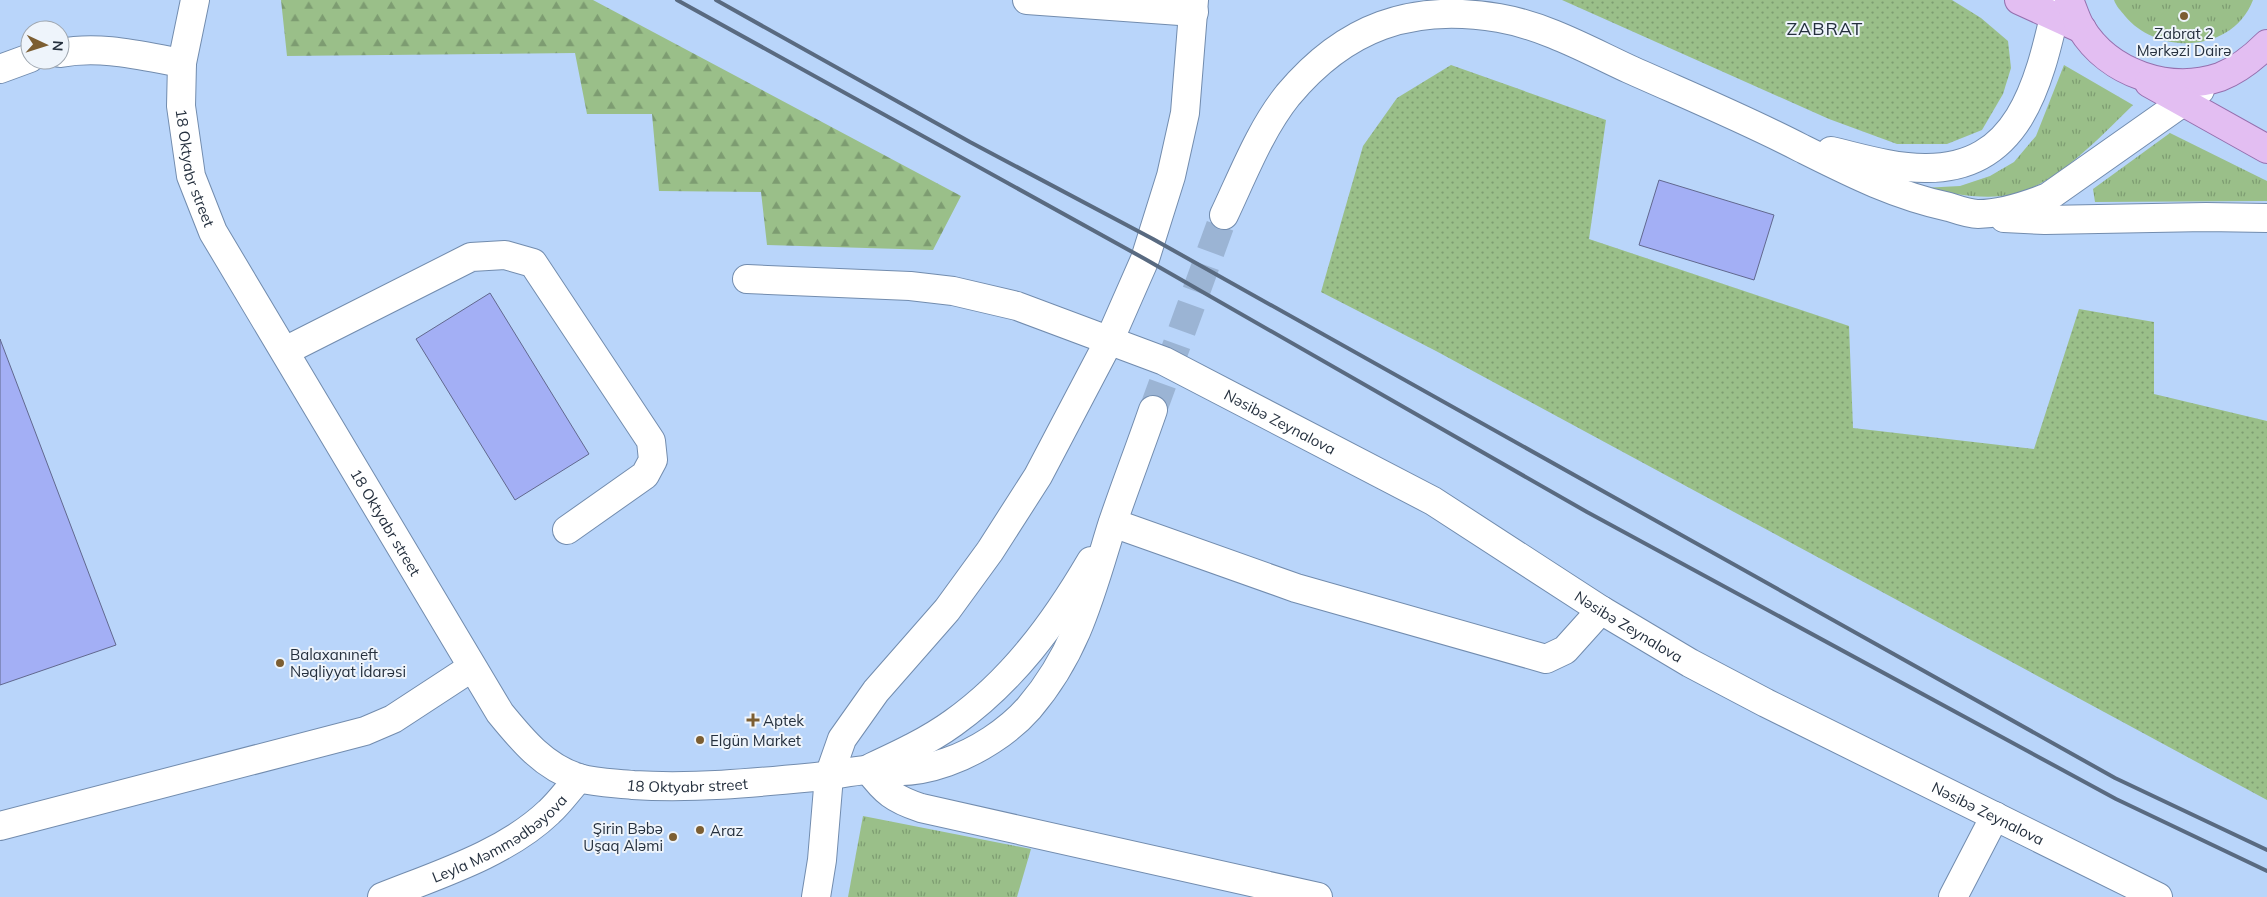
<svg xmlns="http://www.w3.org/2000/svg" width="2267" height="897" font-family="Mulish,sans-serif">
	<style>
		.grass { fill: url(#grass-tufts) }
		.forest { fill: url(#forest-firs) }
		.park { fill: url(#park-dots) }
		.building { fill: #a3aff5; stroke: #61688e }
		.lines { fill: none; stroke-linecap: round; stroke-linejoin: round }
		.minor-tunnel { stroke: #9bb4d4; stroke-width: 28; stroke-dasharray: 28 14; stroke-linecap: butt }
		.minor-casing { stroke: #728cae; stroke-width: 30 }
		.major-casing { stroke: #9570ae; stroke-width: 30 }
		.minor { stroke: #fff; stroke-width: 28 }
		.major { stroke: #e3bef2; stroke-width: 28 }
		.rail { stroke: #596a80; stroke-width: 4 }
		.poi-dot { fill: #7c5e32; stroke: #eef4fb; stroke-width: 2 }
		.labels { text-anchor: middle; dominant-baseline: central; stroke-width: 4; stroke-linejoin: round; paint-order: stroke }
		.poi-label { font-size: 15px; fill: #25303e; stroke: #eef4fb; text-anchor: start }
		.street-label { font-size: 15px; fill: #25303e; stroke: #eef4fb }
		.quarter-label { font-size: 18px; letter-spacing: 1px; fill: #25303e; stroke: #eef4fb }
	</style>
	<defs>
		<pattern id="grass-tufts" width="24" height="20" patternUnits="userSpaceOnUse" patternTransform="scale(1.25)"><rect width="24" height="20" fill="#9abf89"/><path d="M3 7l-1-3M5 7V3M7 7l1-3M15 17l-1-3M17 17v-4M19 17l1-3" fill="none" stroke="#7d9c71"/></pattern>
		<pattern id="forest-firs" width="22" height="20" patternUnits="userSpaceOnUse" patternTransform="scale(1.25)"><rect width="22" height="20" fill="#9abf89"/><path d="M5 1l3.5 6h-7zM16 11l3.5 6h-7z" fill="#7d9c71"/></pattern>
		<pattern id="park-dots" width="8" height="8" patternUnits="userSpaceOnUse" patternTransform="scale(1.25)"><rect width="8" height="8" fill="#9abf89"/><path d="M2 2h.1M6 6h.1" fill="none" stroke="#7d9c71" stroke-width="1.8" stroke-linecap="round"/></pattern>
	</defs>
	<rect width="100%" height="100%" fill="#b9d5fa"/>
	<g class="grass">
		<path d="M2114,0H2253C2233,53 2158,56 2125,16C2121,11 2116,6 2114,0Z"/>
		<path d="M2064,65L2133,105C2102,135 2056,185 2014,194C1984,201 1951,193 1922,188L1960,186L1990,176L2014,162L2036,136Z"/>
		<path d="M2170,133L2267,181V201L2095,202L2093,189Z"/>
		<path d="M863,816L1031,849L1017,897H848Z"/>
	</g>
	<path class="forest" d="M281,0H593L961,196L933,250L767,245L761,192L659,191L652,114H587L575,53L287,56Z"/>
	<g class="park">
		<path d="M1562,0H1952L1981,18L2008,41L2011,68L2003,94L1982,130L1947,144H1897L1829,119Z"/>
		<path d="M1451,65L1606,120L1589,239L1849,326L1853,428L2034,449L2079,309L2154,322V394L2267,421V800L1436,351L1321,292L1363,146L1397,98Z"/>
	</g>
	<g class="building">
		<path d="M1659,180L1774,215L1754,280L1639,245Z"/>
		<path d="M490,293L589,454L515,500L416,339Z"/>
		<path d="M0,339L116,645L0,685Z"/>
	</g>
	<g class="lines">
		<path class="minor-tunnel" d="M1153,410L1224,215"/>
		<defs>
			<g id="minor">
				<path id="s1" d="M195,0L182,63L181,106L191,176L213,232L500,713C522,740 544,767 579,778C596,783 615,783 633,785C697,789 762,782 826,776C840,774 853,771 866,770C875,769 885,771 893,771C911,772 930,768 947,762C976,752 1008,732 1029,708C1077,652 1091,593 1112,525C1125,486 1140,448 1153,410"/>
				<path d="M1027,0L1194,12"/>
				<path d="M60,53C101,45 142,56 182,63"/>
				<path d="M0,69L30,58"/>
				<path d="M1831,151C1861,158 1893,168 1925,168C2023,169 2040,77 2058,0"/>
				<path d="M1224,215C1243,175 1260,130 1288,95C1345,27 1411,3 1499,18C1545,26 1588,50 1629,69C1687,95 1745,119 1801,148C1851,173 1894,195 1949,207C1958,210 1969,214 1978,214C1999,214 2028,205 2048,197L2200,90"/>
				<path d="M2004,218L2045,220L2206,217L2267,218"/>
				<path id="s2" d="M747,279L910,286L953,291L1017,306L1164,361L1433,501L1601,610L1690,663L1766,703L2158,897"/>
				<path d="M285,351L471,257L505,255L533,263L651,441L653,460L645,475L567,530"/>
				<path d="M1113,523L1296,588L1546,659L1565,650L1601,610"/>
				<path d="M872,767C900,754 928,741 953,723C1012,681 1054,624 1091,561"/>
				<path d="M868,769C885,792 894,799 921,808L1318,897"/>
				<path d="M0,826L365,731L393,719L471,668"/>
				<path id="s3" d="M382,897C437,875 505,854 549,812C560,802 569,789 579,778"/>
				<path d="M816,897L822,860L829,776L842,739L876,691L947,610L990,551L1038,476L1109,341L1145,259L1171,176L1185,113L1194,0"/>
				<path d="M1953,897L1995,816"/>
			</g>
			<g id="major">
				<path d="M2019,0L2082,29"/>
				<path d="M2069,0C2073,9 2076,20 2081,28C2109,74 2170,94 2220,77C2238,70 2253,58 2267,44"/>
				<path d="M2149,83L2267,149"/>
			</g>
		</defs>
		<use href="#minor" class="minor-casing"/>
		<use href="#major" class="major-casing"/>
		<use href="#minor" class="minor"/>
		<use href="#major" class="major"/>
		<g class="rail">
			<path d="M677,0L1145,259L1587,512L2116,799L2267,871"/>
			<path d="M716,0L970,142L1153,239L2115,778L2267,850"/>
		</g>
	</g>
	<g class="poi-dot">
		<circle cx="2184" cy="16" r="5"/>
		<circle cx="280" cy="663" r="5"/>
		<path d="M750.5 712.5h5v5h5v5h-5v5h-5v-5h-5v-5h5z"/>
		<circle cx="700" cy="740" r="5"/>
		<circle cx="700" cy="830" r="5"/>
		<circle cx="673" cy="837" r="5"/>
	</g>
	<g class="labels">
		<g class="poi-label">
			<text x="2184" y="33" text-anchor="middle">Zabrat 2<tspan x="2184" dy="17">Mərkəzi Dairə</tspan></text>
			<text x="290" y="654">Balaxanıneft<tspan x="290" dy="17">Nəqliyyat İdarəsi</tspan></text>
			<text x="763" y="720">Aptek</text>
			<text x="710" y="740">Elgün Market</text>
			<text x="663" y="828" text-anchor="end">Şirin Bəbə<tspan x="663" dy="17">Uşaq Aləmi</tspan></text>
			<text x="710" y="830">Araz</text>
		</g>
		<g class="street-label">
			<text stroke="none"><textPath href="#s1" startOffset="171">18 Oktyabr street</textPath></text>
			<text stroke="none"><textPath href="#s2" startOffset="560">Nəsibə Zeynalova</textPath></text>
			<text stroke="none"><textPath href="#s1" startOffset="576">18 Oktyabr street</textPath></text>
			<text stroke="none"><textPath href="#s2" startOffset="965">Nəsibə Zeynalova</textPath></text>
			<text stroke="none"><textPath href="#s1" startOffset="1011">18 Oktyabr street</textPath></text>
			<text stroke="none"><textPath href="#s2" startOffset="1370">Nəsibə Zeynalova</textPath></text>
			<text stroke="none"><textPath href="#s3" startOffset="132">Leyla Məmmədbəyova</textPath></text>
		</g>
		<g class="quarter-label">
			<text x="1825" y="28">ZABRAT</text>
		</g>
	</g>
	<g transform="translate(45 45) rotate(94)"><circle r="24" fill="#eef4fb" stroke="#9ea6af"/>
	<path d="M0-4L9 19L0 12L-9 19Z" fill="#7c5e32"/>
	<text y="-8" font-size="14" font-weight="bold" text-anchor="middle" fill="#25303e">N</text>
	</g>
</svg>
